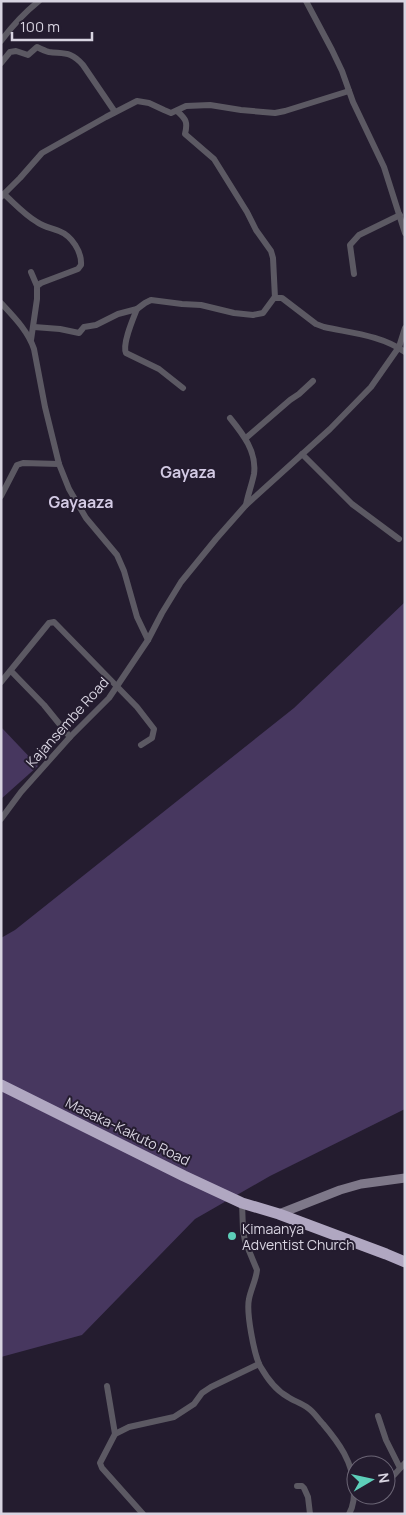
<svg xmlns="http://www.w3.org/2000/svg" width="406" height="1515" font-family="Manrope,sans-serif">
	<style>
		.green { fill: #47375f }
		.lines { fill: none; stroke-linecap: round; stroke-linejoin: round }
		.street { stroke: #5c5963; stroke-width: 6 }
		.secondary { stroke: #7e7889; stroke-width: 9 }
		.highway { stroke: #b0a7c1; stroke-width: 11 }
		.poi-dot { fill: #5dceb9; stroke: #241c2f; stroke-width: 2 }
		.labels { text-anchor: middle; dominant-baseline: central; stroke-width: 4; stroke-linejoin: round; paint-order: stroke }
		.street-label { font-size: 14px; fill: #d8d4e1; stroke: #241c2f }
		.poi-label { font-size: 14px; fill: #d8d4e1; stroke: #241c2f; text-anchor: start }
		.quarter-label { font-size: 16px; font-weight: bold; fill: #d3cae4; stroke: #241c2f }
	</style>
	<rect width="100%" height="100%" fill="#241c2f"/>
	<g class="green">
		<path d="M405,602V1109L270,1176L195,1219L82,1335L1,1357V938L15,930L294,708Z"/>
		<path d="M1,727L38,766L1,799Z"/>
	</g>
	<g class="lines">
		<g class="street">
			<path d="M306,1L332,50L342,71L353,102L384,167L405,233"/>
			<path d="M1,41C13,25 24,13 39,1"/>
			<path d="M1,63L10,52L16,51L28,55L37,47C41,49 45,51 49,52C64,54 71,51 83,65L115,112"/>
			<path d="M177,111C186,119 188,122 185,134L214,159L247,212L256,230L271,251L273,258L275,298"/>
			<path d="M4,194C15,204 25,215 37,222C44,227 52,228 59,231C72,236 82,252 81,265L78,269L41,283L37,286V299L31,340"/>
			<path d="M1,197L20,178L42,153L106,117L137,101L149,103L164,110L171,113L186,106L210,105L241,110L275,113L285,111L349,91"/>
			<path d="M31,272L37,286"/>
			<path d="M354,274L350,245L359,235L400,215"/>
			<path d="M1,303C14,317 28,331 34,349L45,407L59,464L69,489L86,518L117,555L124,571L137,617L148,640"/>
			<path d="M137,309C133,319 122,344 126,353L159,369L183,388"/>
			<path d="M34,327L60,329L79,333L84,327L96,325L118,314L137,309L145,303L151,300L182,304L201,305L234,313L253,315L263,313L274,298H282L316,324L324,327C351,333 381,335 405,352"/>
			<path d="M230,418C243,434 257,452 254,474C252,484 248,494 246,505"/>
			<path d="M246,438L290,400L299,394L313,381"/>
			<path d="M302,454L352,504L399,539"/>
			<path d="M1,496L17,465L23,463L59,464"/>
			<path d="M11,671L44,705L70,737"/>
			<path d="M1,682L49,623L54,622L137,707L154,729L152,738L141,745"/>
			<path d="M1,819L21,792L70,737L109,698L148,640L162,613L181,582L216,539L246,505L330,429L371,387L399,347L405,328"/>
			<path d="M242,1203L243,1230L245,1241L257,1270C256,1280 251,1289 249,1299C246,1312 254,1354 260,1366C267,1378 275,1390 288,1397C294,1401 301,1403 308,1408C314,1412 318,1419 323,1424C339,1443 353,1462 354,1488C354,1497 354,1505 349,1514"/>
			<path d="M107,1386L115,1434L100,1463L102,1468L143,1514"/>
			<path d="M378,1416L386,1440L400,1468"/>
			<path d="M115,1434L129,1427L174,1417L194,1404L202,1393L211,1387L259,1364"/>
			<path d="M386,1479L394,1475L405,1463"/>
			<path d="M297,1486H302L304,1488L308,1497L310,1514"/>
		</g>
		<path class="secondary" d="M279,1214L340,1190L361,1184L405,1178"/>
		<path class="highway" d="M1,1085L184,1176L242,1203L279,1214L386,1254L405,1262"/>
	</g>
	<circle class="poi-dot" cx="232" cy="1236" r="5"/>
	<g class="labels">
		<g class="street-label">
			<text transform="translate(67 722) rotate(-48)">Kajansembe Road</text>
			<text transform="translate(128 1131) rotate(26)">Masaka-Kakuto Road</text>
		</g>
		<g class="poi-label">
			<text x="242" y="1228">Kimaanya<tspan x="242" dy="16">Adventist Church</tspan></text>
		</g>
		<g class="quarter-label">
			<text x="188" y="472">Gayaza</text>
			<text x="81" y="502">Gayaaza</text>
		</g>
	</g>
	<rect width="406" height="1515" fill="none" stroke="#d8d4e1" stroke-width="5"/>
	<g transform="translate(371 1480) rotate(81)"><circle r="24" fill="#241c2f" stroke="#6c6676"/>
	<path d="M0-4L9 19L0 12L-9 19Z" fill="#5dceb9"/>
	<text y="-8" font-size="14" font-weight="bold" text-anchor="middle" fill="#d8d4e1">N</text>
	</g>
	<path d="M12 32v8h80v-8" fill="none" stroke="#d8d4e1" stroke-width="2.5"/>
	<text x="20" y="32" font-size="15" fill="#d8d4e1" stroke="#241c2f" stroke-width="4" paint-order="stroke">100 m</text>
</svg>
